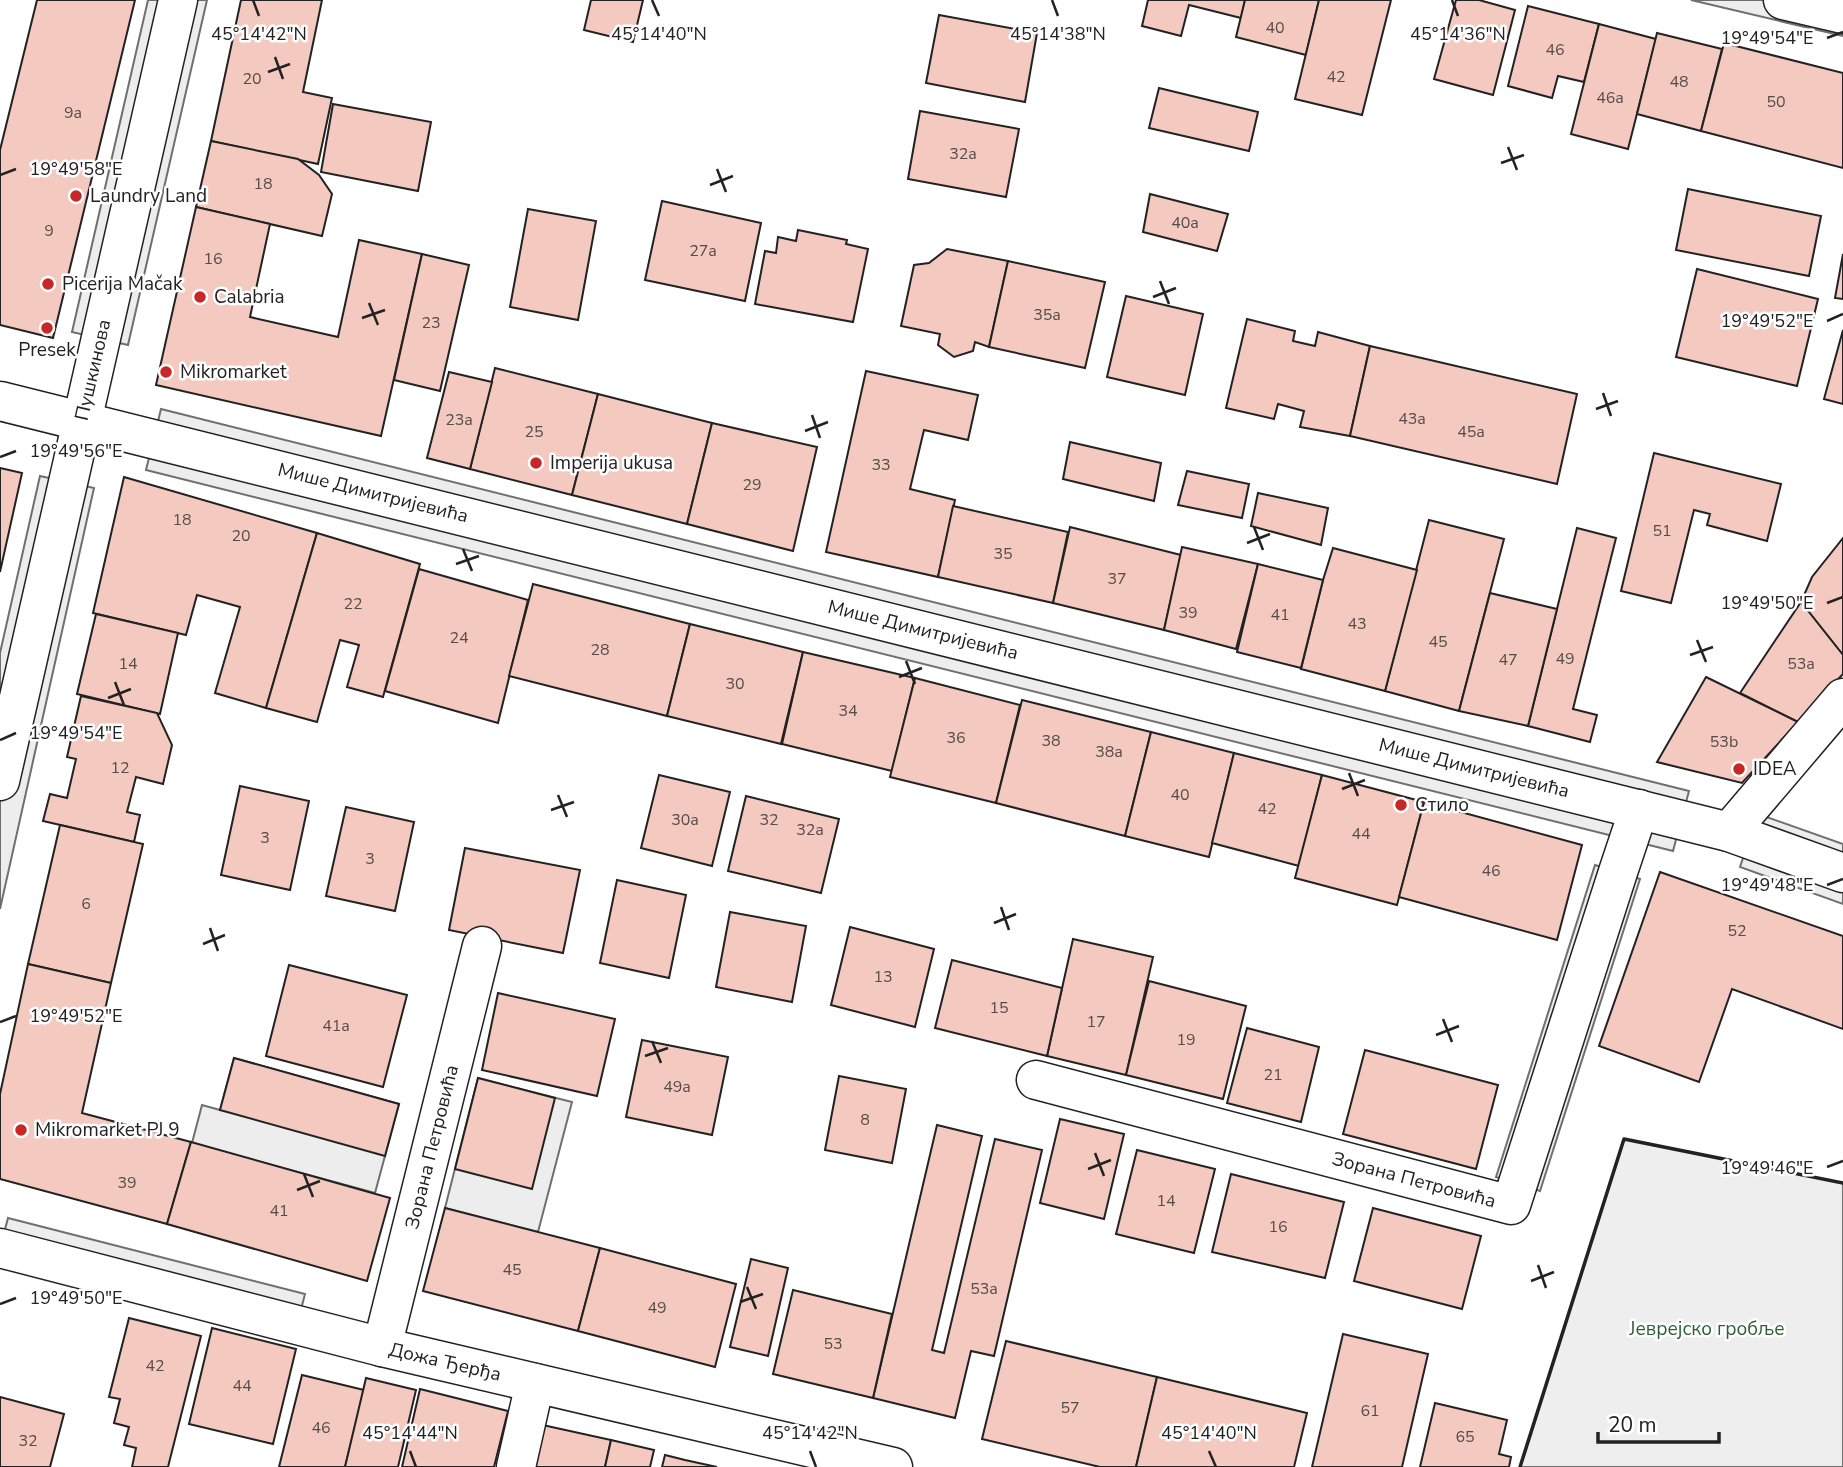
<svg xmlns="http://www.w3.org/2000/svg" width="1843" height="1467" font-family="'Nunito Sans',sans-serif">
	<style>
		.green { fill: #eee; stroke: #6f6f6f; stroke-width: 2 }
		.parking { fill: #ededed; stroke: #6f6f6f; stroke-width: 2 }
		.building { fill: #f3c9c0; stroke: #222; stroke-width: 2 }
		.lines { fill: none; stroke-linecap: round; stroke-linejoin: round }
		.minor-casing { stroke: #222; stroke-width: 41 }
		.minor { stroke: #fff; stroke-width: 38 }
		.wall { stroke: #222; stroke-width: 3.5 }
		.ticks { fill: none; stroke: #222; stroke-width: 2.5 }
		.poi-dot { fill: #c62828; stroke: #fff; stroke-width: 2.5 }
		.labels { text-anchor: middle; dominant-baseline: central; stroke-width: 5; stroke-linejoin: round; paint-order: stroke }
		.number-label { font-size: 16px; fill: #564c4a }
		.poi-label { font-size: 19px; fill: #222; stroke: #fff; text-anchor: start }
		.street-label { font-size: 19px; fill: #222; stroke: #fff }
		.park-label { font-size: 19px; fill: #2f5e38; stroke: #fff }
		.ticks-label { font-size: 18px; text-anchor: middle; fill: #222; stroke: #fff; stroke-width: 5; stroke-linejoin: round; paint-order: stroke }
	</style>
	<rect width="100%" height="100%" fill="#fff"/>
	<path class="green" d="M1624,1139L1843,1183V1467H1520Z"/>
	<g class="parking">
		<path d="M148,0H207L128,345L72,332Z"/>
		<path d="M1691,0H1843V36Z"/>
		<path d="M161,409L1689,791L1673,851L146,470Z"/>
		<path d="M40,476L94,488L0,909V653Z"/>
		<path d="M1758,814L1843,844V904L1740,867Z"/>
		<path d="M1595,865L1640,879L1540,1191L1496,1177Z"/>
		<path d="M234,1058L399,1104L375,1193L192,1143L202,1105L220,1110Z"/>
		<path d="M478,1078L572,1102L538,1232L445,1208Z"/>
		<path d="M8,1218L305,1294L297,1325L0,1248Z"/>
	</g>
	<g class="building">
		<path d="M37,0H135L53,338L0,325V150Z"/>
		<path d="M241,0H322L303,92L332,98L318,164L211,141Z"/>
		<path d="M591,0H643L633,42L584,30Z"/>
		<path d="M1148,0H1245L1241,18L1189,5L1181,36L1142,26Z"/>
		<path d="M1245,0H1319L1306,55L1236,37Z"/>
		<path d="M1319,0H1391L1362,115L1295,99Z"/>
		<path d="M1456,0H1479L1515,10L1493,95L1434,79Z"/>
		<path d="M1528,6L1599,24L1584,82L1558,76L1552,98L1508,86Z"/>
		<path d="M939,15L1037,33L1025,102L926,83Z"/>
		<path d="M1599,24L1656,39L1628,149L1571,134Z"/>
		<path d="M1657,33L1722,49L1701,131L1637,114Z"/>
		<path d="M1724,43L1843,73V168L1701,131Z"/>
		<path d="M1159,88L1258,112L1249,151L1149,128Z"/>
		<path d="M333,104L431,122L418,191L321,172Z"/>
		<path d="M920,111L1019,129L1006,197L908,179Z"/>
		<path d="M211,141L298,159L319,175L332,194L322,236L196,207Z"/>
		<path d="M1688,189L1821,216L1809,276L1676,250Z"/>
		<path d="M1150,194L1228,214L1217,251L1143,232Z"/>
		<path d="M662,201L761,223L745,301L645,280Z"/>
		<path d="M196,207L270,224L250,317L338,337L359,240L422,254L381,436L156,385Z"/>
		<path d="M528,209L596,221L578,320L510,307Z"/>
		<path d="M798,230L847,240L846,244L868,249L853,322L755,304L765,251L776,253L778,237L796,241Z"/>
		<path d="M947,249L1008,261L989,347L975,342L973,351L954,357L938,345L940,334L901,326L914,265L929,263Z"/>
		<path d="M422,254L469,265L440,391L394,380Z"/>
		<path d="M1843,254V299L1835,298Z"/>
		<path d="M1008,261L1105,282L1085,368L989,347Z"/>
		<path d="M1697,269L1818,299L1797,386L1676,357Z"/>
		<path d="M1126,296L1203,314L1185,395L1107,377Z"/>
		<path d="M1247,319L1295,331L1293,341L1315,346L1318,332L1370,346L1350,436L1300,427L1304,411L1278,404L1274,419L1226,408Z"/>
		<path d="M1843,330V404L1824,399Z"/>
		<path d="M1370,346L1577,394L1557,484L1350,436Z"/>
		<path d="M495,368L598,394L572,495L470,469Z"/>
		<path d="M866,371L978,395L968,440L924,430L910,489L955,500L938,577L826,552Z"/>
		<path d="M449,372L492,382L470,469L427,458Z"/>
		<path d="M598,394L712,423L687,524L572,495Z"/>
		<path d="M712,423L817,447L793,551L687,524Z"/>
		<path d="M1070,442L1161,463L1154,501L1063,479Z"/>
		<path d="M1654,453L1781,484L1767,541L1707,525L1710,514L1694,510L1671,603L1621,591Z"/>
		<path d="M0,468L22,473L0,572Z"/>
		<path d="M1187,471L1249,484L1242,518L1178,505Z"/>
		<path d="M124,477L317,533L266,708L215,693L240,607L197,595L186,635L93,613Z"/>
		<path d="M1258,493L1328,508L1321,545L1251,526Z"/>
		<path d="M953,506L1068,532L1053,603L938,577Z"/>
		<path d="M1429,520L1504,539L1459,711L1385,691Z"/>
		<path d="M1070,527L1181,555L1164,630L1053,603Z"/>
		<path d="M1577,528L1616,538L1573,709L1597,715L1590,742L1528,726Z"/>
		<path d="M317,533L420,564L383,697L347,687L359,645L340,640L317,722L266,708Z"/>
		<path d="M1843,538V655L1801,602L1812,577Z"/>
		<path d="M1182,547L1258,564L1236,649L1164,630Z"/>
		<path d="M1333,548L1417,570L1385,691L1301,669L1323,580Z"/>
		<path d="M1258,564L1323,580L1301,668L1237,652Z"/>
		<path d="M419,569L528,600L498,723L385,691Z"/>
		<path d="M533,584L690,624L667,716L509,676Z"/>
		<path d="M1490,593L1557,609L1528,726L1459,711Z"/>
		<path d="M1801,602L1843,655V674L1798,722L1740,693Z"/>
		<path d="M96,614L178,633L160,714L77,694Z"/>
		<path d="M690,624L803,652L781,744L667,716Z"/>
		<path d="M803,652L915,678L892,771L782,744Z"/>
		<path d="M1706,677L1798,722L1742,783L1657,762Z"/>
		<path d="M915,678L1020,705L996,803L890,777Z"/>
		<path d="M81,696L157,713L172,745L163,784L136,777L127,812L140,815L134,842L43,821L50,794L67,798L76,759L67,757Z"/>
		<path d="M1022,700L1151,732L1125,836L996,803Z"/>
		<path d="M1151,732L1234,753L1209,857L1125,836Z"/>
		<path d="M1234,753L1322,775L1299,866L1212,843Z"/>
		<path d="M659,775L730,792L712,866L641,848Z"/>
		<path d="M1322,775L1424,802L1397,905L1295,878Z"/>
		<path d="M240,786L309,801L290,890L221,875Z"/>
		<path d="M746,796L839,819L821,893L728,871Z"/>
		<path d="M1424,802L1582,845L1557,940L1399,897Z"/>
		<path d="M346,807L414,822L395,911L326,896Z"/>
		<path d="M60,825L143,844L111,983L28,964Z"/>
		<path d="M465,848L580,870L563,953L449,930Z"/>
		<path d="M1660,872L1843,936V1029L1732,989L1699,1082L1599,1046Z"/>
		<path d="M617,880L686,895L669,978L600,963Z"/>
		<path d="M730,912L806,926L792,1002L716,987Z"/>
		<path d="M850,927L934,949L915,1027L831,1005Z"/>
		<path d="M1073,939L1153,957L1126,1075L1047,1056Z"/>
		<path d="M952,960L1062,988L1047,1056L935,1028Z"/>
		<path d="M28,964L111,983L82,1113L191,1142L167,1224L0,1179V1094Z"/>
		<path d="M289,965L407,995L383,1087L266,1056Z"/>
		<path d="M1149,981L1246,1006L1223,1099L1126,1075Z"/>
		<path d="M498,993L615,1019L597,1096L482,1070Z"/>
		<path d="M1247,1028L1319,1047L1301,1122L1227,1103Z"/>
		<path d="M642,1040L728,1057L712,1135L626,1117Z"/>
		<path d="M1365,1050L1498,1085L1476,1169L1343,1134Z"/>
		<path d="M234,1058L399,1104L385,1156L220,1110Z"/>
		<path d="M839,1076L906,1089L892,1163L825,1150Z"/>
		<path d="M478,1078L555,1098L532,1189L455,1169Z"/>
		<path d="M1060,1119L1124,1134L1104,1219L1040,1203Z"/>
		<path d="M937,1125L982,1136L932,1350L944,1353L995,1139L1042,1150L994,1356L971,1351L955,1418L873,1398Z"/>
		<path d="M191,1142L390,1198L367,1281L167,1224Z"/>
		<path d="M1137,1150L1215,1169L1194,1253L1116,1234Z"/>
		<path d="M1231,1174L1344,1202L1325,1278L1212,1252Z"/>
		<path d="M445,1208L600,1248L578,1331L423,1291Z"/>
		<path d="M1373,1208L1481,1236L1462,1309L1354,1281Z"/>
		<path d="M600,1248L736,1284L715,1367L578,1331Z"/>
		<path d="M751,1259L788,1268L768,1356L730,1347Z"/>
		<path d="M793,1290L892,1314L873,1398L773,1374Z"/>
		<path d="M129,1318L201,1336L168,1467H132L136,1448L124,1445L129,1427L114,1423L120,1399L109,1397Z"/>
		<path d="M212,1328L296,1349L273,1444L189,1424Z"/>
		<path d="M1343,1334L1428,1354L1402,1467H1312Z"/>
		<path d="M1006,1341L1157,1377L1136,1467H1100L982,1439Z"/>
		<path d="M302,1375L364,1390L345,1467H279Z"/>
		<path d="M1157,1377L1307,1413L1294,1467H1136Z"/>
		<path d="M366,1378L416,1390L398,1467H345Z"/>
		<path d="M420,1389L508,1411L494,1467H402Z"/>
		<path d="M0,1397L64,1414L50,1467H0Z"/>
		<path d="M1435,1403L1507,1420L1499,1454L1511,1457L1509,1467H1420Z"/>
		<path d="M538,1424L611,1440L605,1467H528Z"/>
		<path d="M611,1440L654,1450L650,1467H605Z"/>
		<path d="M665,1455L685,1460L717,1467H662Z"/>
	</g>
	<g class="lines">
		<defs>
			<g id="minor">
				<path d="M1783,0L1843,14"/>
				<path d="M0,401L1729,832L1843,873"/>
				<path d="M0,781L178,0"/>
				<path d="M1729,832L1843,698"/>
				<path d="M1036,1080L1511,1205L1618,872L1639,809"/>
				<path d="M0,1248L382,1347L893,1467"/>
				<path d="M382,1347L482,946"/>
				<path d="M516,1467L535,1383"/>
			</g>
		</defs>
		<use href="#minor" class="minor-casing"/>
		<use href="#minor" class="minor"/>
		<path class="wall" d="M1520,1467L1624,1139L1843,1183"/>
	</g>
	<path class="ticks" d="M253,0L259,16M652,0L659,16M1052,0L1058,16M1452,0L1458,16M1827,38L1843,32M275,57L283,79M268,72L290,64M1508,147L1517,170M1501,163L1524,155M717,169L726,192M0,175L16,169M710,185L733,176M1160,281L1169,304M1153,297L1176,288M369,303L378,325M362,318L385,310M1827,321L1843,314M1603,393L1611,416M1596,409L1618,401M812,415L820,438M805,431L828,422M0,457L16,451M1254,527L1263,550M1247,543L1270,534M463,549L472,571M456,564L479,556M1827,603L1843,597M1697,640L1706,662M1690,655L1713,647M906,661L915,684M899,677L922,668M115,682L124,705M108,698L131,689M0,740L16,733M1349,773L1358,796M1342,789L1365,780M558,795L567,817M551,810L574,802M1827,885L1843,879M1001,907L1009,930M994,923L1016,914M210,928L218,951M203,944L225,935M1443,1019L1452,1042M0,1022L16,1016M1436,1035L1459,1026M652,1041L661,1063M645,1056L668,1048M1095,1153L1104,1176M1827,1167L1843,1161M1088,1169L1111,1160M304,1174L313,1197M297,1190L320,1181M1538,1265L1546,1288M1531,1281L1554,1272M747,1287L756,1309M740,1302L763,1294M0,1304L16,1298M410,1451L416,1467M810,1451L816,1467M1209,1451L1216,1467"/>
	<g class="poi-dot">
		<circle cx="76" cy="196" r="7"/>
		<circle cx="48" cy="284" r="7"/>
		<circle cx="200" cy="297" r="7"/>
		<circle cx="47" cy="328" r="7"/>
		<circle cx="166" cy="372" r="7"/>
		<circle cx="536" cy="463" r="7"/>
		<circle cx="1739" cy="769" r="7"/>
		<circle cx="1401" cy="805" r="7"/>
		<circle cx="21" cy="1130" r="7"/>
	</g>
	<g class="labels">
		<g class="number-label">
			<text x="1275" y="28">40</text>
			<text x="1555" y="50">46</text>
			<text x="1336" y="77">42</text>
			<text x="252" y="79">20</text>
			<text x="1679" y="82">48</text>
			<text x="1610" y="98">46a</text>
			<text x="1776" y="102">50</text>
			<text x="73" y="113">9a</text>
			<text x="963" y="154">32a</text>
			<text x="263" y="184">18</text>
			<text x="1185" y="223">40a</text>
			<text x="49" y="231">9</text>
			<text x="703" y="251">27a</text>
			<text x="213" y="259">16</text>
			<text x="1047" y="315">35a</text>
			<text x="431" y="323">23</text>
			<text x="1412" y="419">43a</text>
			<text x="459" y="420">23a</text>
			<text x="534" y="432">25</text>
			<text x="1471" y="432">45a</text>
			<text x="881" y="465">33</text>
			<text x="752" y="485">29</text>
			<text x="182" y="520">18</text>
			<text x="1662" y="531">51</text>
			<text x="241" y="536">20</text>
			<text x="1003" y="554">35</text>
			<text x="1117" y="579">37</text>
			<text x="353" y="604">22</text>
			<text x="1188" y="613">39</text>
			<text x="1280" y="615">41</text>
			<text x="1357" y="624">43</text>
			<text x="459" y="638">24</text>
			<text x="1438" y="642">45</text>
			<text x="600" y="650">28</text>
			<text x="1565" y="659">49</text>
			<text x="1508" y="660">47</text>
			<text x="128" y="664">14</text>
			<text x="1801" y="664">53a</text>
			<text x="735" y="684">30</text>
			<text x="848" y="711">34</text>
			<text x="956" y="738">36</text>
			<text x="1051" y="741">38</text>
			<text x="1724" y="742">53b</text>
			<text x="1109" y="752">38a</text>
			<text x="120" y="768">12</text>
			<text x="1180" y="795">40</text>
			<text x="1267" y="809">42</text>
			<text x="685" y="820">30a</text>
			<text x="769" y="820">32</text>
			<text x="810" y="830">32a</text>
			<text x="1361" y="834">44</text>
			<text x="265" y="838">3</text>
			<text x="370" y="859">3</text>
			<text x="1491" y="871">46</text>
			<text x="86" y="904">6</text>
			<text x="1737" y="931">52</text>
			<text x="883" y="977">13</text>
			<text x="999" y="1008">15</text>
			<text x="1096" y="1022">17</text>
			<text x="336" y="1026">41a</text>
			<text x="1186" y="1040">19</text>
			<text x="1273" y="1075">21</text>
			<text x="677" y="1087">49a</text>
			<text x="865" y="1120">8</text>
			<text x="127" y="1183">39</text>
			<text x="1166" y="1201">14</text>
			<text x="279" y="1211">41</text>
			<text x="1278" y="1227">16</text>
			<text x="512" y="1270">45</text>
			<text x="984" y="1289">53a</text>
			<text x="657" y="1308">49</text>
			<text x="833" y="1344">53</text>
			<text x="155" y="1366">42</text>
			<text x="242" y="1386">44</text>
			<text x="1070" y="1408">57</text>
			<text x="1370" y="1411">61</text>
			<text x="321" y="1428">46</text>
			<text x="1465" y="1437">65</text>
			<text x="28" y="1441">32</text>
		</g>
		<g class="poi-label">
			<text x="90" y="196">Laundry Land</text>
			<text x="62" y="284">Picerija Mačak</text>
			<text x="214" y="297">Calabria</text>
			<text x="47" y="350" text-anchor="middle">Presek</text>
			<text x="180" y="372">Mikromarket</text>
			<text x="550" y="463">Imperija ukusa</text>
			<text x="1753" y="769">IDEA</text>
			<text x="1415" y="805">Стило</text>
			<text x="35" y="1130">Mikromarket PJ 9</text>
		</g>
		<g class="street-label">
			<text transform="translate(93 370) rotate(-77)">Пушкинова</text>
			<text transform="translate(373 493) rotate(14)">Мише Димитријевића</text>
			<text transform="translate(923 630) rotate(14)">Мише Димитријевића</text>
			<text transform="translate(1474 768) rotate(14)">Мише Димитријевића</text>
			<text transform="translate(432 1147) rotate(-76)">Зорана Петровића</text>
			<text transform="translate(1414 1180) rotate(15)">Зорана Петровића</text>
			<text transform="translate(445 1362) rotate(13)">Дожа Ђерђа</text>
		</g>
		<g class="park-label">
			<text x="1707" y="1329">Јеврејско гробље</text>
		</g>
	</g>
	<g class="ticks-label">
		<text x="259" y="40">45°14'42"N</text>
		<text x="659" y="40">45°14'40"N</text>
		<text x="1058" y="40">45°14'38"N</text>
		<text x="1458" y="40">45°14'36"N</text>
		<text x="1767" y="44">19°49'54"E</text>
		<text x="76" y="175">19°49'58"E</text>
		<text x="1767" y="327">19°49'52"E</text>
		<text x="76" y="457">19°49'56"E</text>
		<text x="1767" y="609">19°49'50"E</text>
		<text x="76" y="739">19°49'54"E</text>
		<text x="1767" y="891">19°49'48"E</text>
		<text x="76" y="1022">19°49'52"E</text>
		<text x="1767" y="1174">19°49'46"E</text>
		<text x="76" y="1304">19°49'50"E</text>
		<text x="410" y="1439">45°14'44"N</text>
		<text x="810" y="1439">45°14'42"N</text>
		<text x="1209" y="1439">45°14'40"N</text>
	</g>
	<path d="M1598 1432v10h121v-10" fill="none" stroke="#222222" stroke-width="3.5"/>
	<text x="1608" y="1432" font-size="21" fill="#222222" stroke="#ffffff" stroke-width="5" paint-order="stroke">20 m</text>
</svg>
